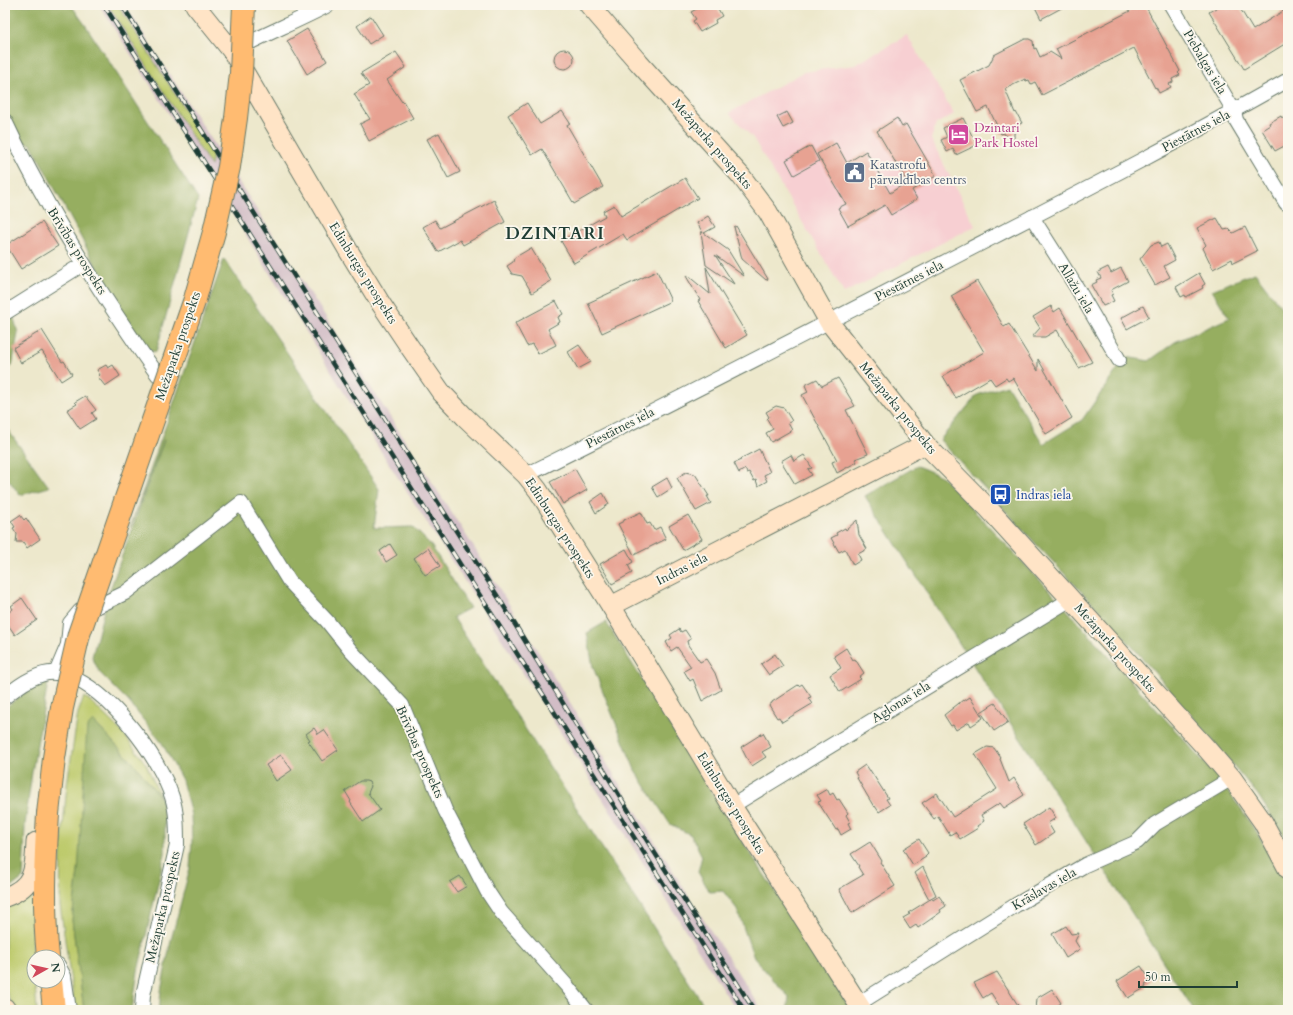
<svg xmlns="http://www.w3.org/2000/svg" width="1293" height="1015" font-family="Cardo,serif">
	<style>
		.built { fill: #f7cfd2 }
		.industrial { fill: #d2bdc6 }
		.green { fill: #bdca6c; stroke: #6e8450 }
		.forest { fill: #96ae60; stroke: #5a764a }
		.building { fill: #e7a292 }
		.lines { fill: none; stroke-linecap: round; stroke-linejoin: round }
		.street-casing { stroke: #677969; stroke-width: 16 }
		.secondary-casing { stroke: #677969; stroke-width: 21 }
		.primary-casing { stroke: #677969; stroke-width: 24 }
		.street { stroke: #fff; stroke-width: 14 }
		.secondary { stroke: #ffe4c6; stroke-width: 19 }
		.primary { stroke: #ffbb71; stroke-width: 22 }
		.rail-casing { stroke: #1f3d34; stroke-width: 4.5 }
		.rail { stroke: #fbf7ec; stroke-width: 3; stroke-dasharray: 9; stroke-linecap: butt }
		.primary-bridge-casing { stroke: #677969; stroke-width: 24; stroke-linecap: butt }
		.primary-bridge { stroke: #ffbb71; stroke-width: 22 }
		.labels { text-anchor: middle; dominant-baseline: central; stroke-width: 3.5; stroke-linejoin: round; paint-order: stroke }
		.street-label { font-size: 13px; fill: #1f3d34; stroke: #fbf7ec }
		.hotel-label { font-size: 13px; fill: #b23c85; stroke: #fbf7ec; text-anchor: start }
		.service-label { font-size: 13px; fill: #4e5e75; stroke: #fbf7ec; text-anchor: start }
		.transit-label { font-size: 13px; fill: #164399; stroke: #fbf7ec; text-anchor: start }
		.district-label { font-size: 17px; font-weight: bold; letter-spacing: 1px; fill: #1f3d34; stroke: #fbf7ec }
	</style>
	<rect width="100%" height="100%" fill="#fbf7ec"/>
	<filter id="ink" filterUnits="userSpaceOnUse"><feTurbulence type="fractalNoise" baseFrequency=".025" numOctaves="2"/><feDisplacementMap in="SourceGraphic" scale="8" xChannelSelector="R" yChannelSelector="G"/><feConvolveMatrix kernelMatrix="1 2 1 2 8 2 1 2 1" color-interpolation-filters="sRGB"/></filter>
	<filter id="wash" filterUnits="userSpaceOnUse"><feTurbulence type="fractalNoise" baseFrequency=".012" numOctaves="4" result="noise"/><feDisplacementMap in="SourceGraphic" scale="16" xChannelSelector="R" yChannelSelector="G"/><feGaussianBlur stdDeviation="0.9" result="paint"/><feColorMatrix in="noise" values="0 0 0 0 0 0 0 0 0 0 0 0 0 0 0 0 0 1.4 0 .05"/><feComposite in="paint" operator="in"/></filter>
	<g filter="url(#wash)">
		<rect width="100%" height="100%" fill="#ede8cc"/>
		<path class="built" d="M907,35L954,114L936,124L931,139L975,226L844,293L753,138L729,113L804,72L855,65Z"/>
		<path class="industrial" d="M99,5H125L475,549L696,908L762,1010H736L478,602L371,436L209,176Z"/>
		<g class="green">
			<path d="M108,5H118L213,153L211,166Z"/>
			<path d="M84,697L89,700L123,733L146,764L161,798L135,765L93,721L78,872L72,920L84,1010H75L60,905L61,848L67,785L78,713Z"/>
			<path d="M32,890V949L37,1010H14L5,988V906C17,905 24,899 32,890Z"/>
		</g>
		<g class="forest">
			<path d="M5,5H71L86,26L198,199L156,352L140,348L31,144L5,139Z"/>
			<path d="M224,259L379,489L374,528L413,527L430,544L470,608L453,617L707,1010H159L161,991L171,940L190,868L192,841L191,815L182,780L162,743L129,702L100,673L92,657L108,595L165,437L130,528Z"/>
			<path d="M1255,273L1284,311L1288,309V842L1258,795L1199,724L1117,629L1039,547L940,440L977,395L1007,385L1043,444L1082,420L1126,357L1149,361L1175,342L1229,318L1212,290Z"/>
			<path d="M5,286L18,333L12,366L5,369Z"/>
			<path d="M5,426L49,487L20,495L5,475Z"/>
			<path d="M917,466L941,476L1049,590L1220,780L1247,818L1279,867L1288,885V1010H1194L865,496Z"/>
			<path d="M606,622L733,826L851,1010H787L789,997L754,958L737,909L723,891L710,892L698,872L702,856L691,835L670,824L635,770L593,667L587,633Z"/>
			<path d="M48,683L32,772L25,825L23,878L5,892V708L35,684Z"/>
			<path d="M93,721L135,765L161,798L165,822V853L138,971L132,1010H84L72,920L78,872L87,727Z"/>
		</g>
		<g id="blocks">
			<g class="building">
				<path d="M704,5H716L722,16L715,20L716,23L700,32L693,21L696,19L691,12Z"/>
				<path d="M1034,5H1067L1041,19Z"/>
				<path d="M1127,5H1145L1180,71L1178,73L1180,75L1172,79L1173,82L1169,84L1171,87L1159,93L1156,87L1155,88L1134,48L1042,95L1035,82L1031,84L1029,80L1026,81L1025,79L1005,89L1015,113L1016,112L1022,123L1017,125L1019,130L1014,133V138L1005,135L1004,133L1001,134L988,107L977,112L960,80L989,65L994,55L1025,39H1029L1033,41L1034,49L1036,48L1040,57L1050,52L1061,59L1056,49L1130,11Z"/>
				<path d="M1221,5H1238L1253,30L1288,8V42L1244,69L1209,12Z"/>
				<path d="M371,16L383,35L369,44L357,26Z"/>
				<path d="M307,29L327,61L307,74L287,41Z"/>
				<circle cx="564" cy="59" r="10"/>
				<path d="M396,52L406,67L387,80L402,102L403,101L413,118L369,141L360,124L370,119L354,94L369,85L361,73Z"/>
				<path d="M527,103L540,124L562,111L570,123L567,125L603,187L574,204L542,149L532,155L508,115Z"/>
				<path d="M787,112L793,123L783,128L777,117Z"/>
				<path d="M1288,115V144L1275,151L1262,130L1270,125L1269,123L1281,116L1282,118Z"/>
				<path d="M897,118L902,127L906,124L936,176L912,190L917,199L891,215L885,205L848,226L838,208L846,204L817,154L836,143L847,163L866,151L890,193L907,182L877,131Z"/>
				<path d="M963,118L977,145L956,155L953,149L947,152L941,140L947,137L943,128Z"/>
				<path d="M439,133L460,172L448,178L427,139Z"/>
				<path d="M811,146L819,161L794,175L786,160Z"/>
				<path d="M685,178L698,198L627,240L623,234L574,263L561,241L605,216L603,211L614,205L621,216Z"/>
				<path d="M494,200L505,222L463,245L460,240L438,252L423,227L435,220L440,228Z"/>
				<path d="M708,216L715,227L704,233L728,250L744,276L715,255L734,284L706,265L701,232L703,233L697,223Z"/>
				<path d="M1217,218L1224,230L1229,229L1233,233L1245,227L1257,251L1233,263L1232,259L1213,269L1203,248L1206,245L1197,228Z"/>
				<path d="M42,222L58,246L21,269L6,245Z"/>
				<path d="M736,226L768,279L766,280L742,259L734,227Z"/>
				<path d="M1159,242L1161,247L1167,244L1175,260L1164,266L1170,277L1155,285L1140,259L1151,245Z"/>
				<path d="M531,248L551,281L532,293L522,276L512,274L507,266L513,262L514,258Z"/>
				<path d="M706,267L747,335L726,348L698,301L700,300L686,276L687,275L710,294Z"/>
				<path d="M1108,267L1111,273L1121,268L1128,281L1111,290L1113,294L1111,295L1114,301L1103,306L1091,285L1097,282L1096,280L1101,278L1098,272Z"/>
				<path d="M657,271L671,301L602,333L588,303Z"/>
				<path d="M1199,273L1205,284L1202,286L1203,288L1186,297L1185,295L1181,297L1176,287Z"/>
				<path d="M977,281L1004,327L1009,324L1038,371V359L1072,418L1046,434L1013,378L1008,381L1006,378L995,385L990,378L956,398L943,376L984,352L951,296Z"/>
				<path d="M556,301L563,314L558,317L560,322L548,329L556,345L538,354L532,344L527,346L515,323Z"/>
				<path d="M1051,306L1054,312L1060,308L1092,362L1079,368L1057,330L1045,337H1032L1040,328L1033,317Z"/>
				<path d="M1143,306L1149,317L1127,329L1121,318Z"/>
				<path d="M42,330L62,362L64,361L72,374L61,381L42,351L21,363L13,348Z"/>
				<path d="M579,345L591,362L578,369L568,352Z"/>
				<path d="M106,365L108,368L113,365L120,376L105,386L98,377L100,375L97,370Z"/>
				<path d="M838,378L855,406L846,410L868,454L855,459L857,462L837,473L832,462L837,460L802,395L808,392L805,385L817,379L822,386Z"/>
				<path d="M85,396L96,410L92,413L96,419L80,429L67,410L77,404L75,402Z"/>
				<path d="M776,406L784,408L792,421L788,423L792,430L771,442L766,433L773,429L767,419L769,417L766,412Z"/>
				<path d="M759,449L770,472L764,475L767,481L758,486L756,480L754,481L749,472L747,473L745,469L739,473L734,463L741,460L740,459Z"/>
				<path d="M791,455L794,461L804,455L812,468L808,469L812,475L795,484L781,461Z"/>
				<path d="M575,469L587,490L563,504L550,482Z"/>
				<path d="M686,472L695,474L709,496H707L711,503L696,511L677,478Z"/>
				<path d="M667,478L672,488L658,497L652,487Z"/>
				<path d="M603,493L609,504L596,513L590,502Z"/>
				<path d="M641,512L647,524L650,523L654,530L660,527L666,539L634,555L618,524L624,521V520Z"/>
				<path d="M20,515L24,520L26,518L40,539L27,548L23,542H16L17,534L13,528L15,527L11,521Z"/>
				<path d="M688,515L702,539L683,550L669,526Z"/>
				<path d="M857,520L859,535L867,549L858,554L861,560L853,565L845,549L839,552L831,538L837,535L836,533L845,528L846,530Z"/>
				<path d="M390,544L397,555L386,562L380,551Z"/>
				<path d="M428,548L440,566L425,575L414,558Z"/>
				<path d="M626,549L633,562L628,565L632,573L612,584L600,564Z"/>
				<path d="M22,598L37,620L15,635L5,620V615L13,609L11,606Z"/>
				<path d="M679,629L681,632L685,630L691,639L687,641L688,645L700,662L706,659L715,673L721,690L702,701L693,679L690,681L684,671L691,667L689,664L677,647L671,651L666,642L672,638L670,635Z"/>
				<path d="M846,648L853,660L855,659L864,673L859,677L861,679L840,692L830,675L841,668L834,656Z"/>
				<path d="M775,654L783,666L769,675L761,664Z"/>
				<path d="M802,684L811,697L808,698L812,704L782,722L779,717L777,718L769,705L772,703V702L798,685L799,686Z"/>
				<path d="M970,697L983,718L971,726L969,722L956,730L953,725L951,726L944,715L963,700L964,701Z"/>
				<path d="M995,703L1008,722L994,731L981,712Z"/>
				<path d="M314,728L318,734L324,730L338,750L322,761L308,741L310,740L306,734Z"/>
				<path d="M763,733L771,747L762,752L766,757L752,766L746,757L741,747Z"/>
				<path d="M987,747L994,748L1001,758L1000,759L1009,782L1014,778L1024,795L1004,808L1000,803L981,815L984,821L977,826L978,828L960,839L955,832L950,835L938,816L934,819L922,803L937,793L953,817L997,789L975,754Z"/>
				<path d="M281,755L292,770L276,781L266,765Z"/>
				<path d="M865,765L869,771L870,770L888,798L886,799L890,805L879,812L875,806L874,807L857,778H858L855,772Z"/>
				<path d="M360,781H366L369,782L371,786L368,793L380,810L363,822L350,802L351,801L345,791Z"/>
				<path d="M827,789L830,795L833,793L837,800L839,799L848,813L846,815L850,822L848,823L851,829L841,835L838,829L836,830L818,802L821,801L817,795Z"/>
				<path d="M1049,807L1056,818L1048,823L1054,833L1036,845L1023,824Z"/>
				<path d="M919,839L928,853L925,856L926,857L913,865L903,849Z"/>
				<path d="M870,842L882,861L880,862L895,886L852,913L839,889L863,875L858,867L859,866L851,854Z"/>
				<path d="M923,867L936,895L929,899L915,873Z"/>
				<path d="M460,876L467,886L457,892L450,882Z"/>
				<path d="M939,896L946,906L940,910L941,912L918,928L916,925L910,929L903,918L910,914L908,913L932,898L933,900Z"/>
				<path d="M1066,926L1071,934L1079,933L1075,941L1080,949L1066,958L1052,934Z"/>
				<path d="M1141,966L1151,981L1145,985L1146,987L1128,998L1117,981Z"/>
				<path d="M997,972L1021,1010H1002L991,993L983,998L974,983Z"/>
				<path d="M1052,989L1061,1003L1057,1006L1060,1010H1036L1037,998Z"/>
			</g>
		</g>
	</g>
	<g filter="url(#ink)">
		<use href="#blocks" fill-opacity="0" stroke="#677969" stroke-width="1"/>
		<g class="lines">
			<defs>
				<g id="street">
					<path d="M1171,5L1234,111L1236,120L1286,203"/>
					<path d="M237,49C267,33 298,21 328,5"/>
					<path d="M5,121C34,183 69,242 106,299C123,325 140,351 158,375"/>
					<path d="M1032,217L1077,288L1119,360"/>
					<path d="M5,313L83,264"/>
					<path d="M526,475C674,402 821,326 968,250C1075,195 1183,140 1288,80"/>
					<path d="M68,644L70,623L80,611L96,607L125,593L241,503L289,581L327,621L351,651L402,705L445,810L487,891L501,912L567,986L586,1010"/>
					<path d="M56,673L67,647L73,642"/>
					<path d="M5,697C18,686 38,671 56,673C60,673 64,675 68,676C109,690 159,756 172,797C177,812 177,829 177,845L143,995L142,1010"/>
					<path d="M732,806L1071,599"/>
					<path d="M58,965L64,976L69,1010"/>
					<path d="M858,1004L1016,905L1085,865L1137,842L1155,824L1232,778"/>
				</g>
				<g id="secondary">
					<path d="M195,5L232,51L348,250L381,304L409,346L441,392L465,417L526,475L538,490L611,606L732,806L862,1010"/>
					<path d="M589,5L639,63L741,176L768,212L829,322L925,444L988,508L1207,749L1232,778L1263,822L1288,869"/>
					<path d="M611,606L925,444"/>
					<path d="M5,897C34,887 35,870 36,842"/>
					<path d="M5,1008L6,1010"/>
				</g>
				<g id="primary">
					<path d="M48,957C43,910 45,862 48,814"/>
					<path d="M51,981L54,1010"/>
				</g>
			</defs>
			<use href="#street" class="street-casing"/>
			<use href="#secondary" class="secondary-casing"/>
			<use href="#primary" class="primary-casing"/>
			<use href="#street" class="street"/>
			<use href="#secondary" class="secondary"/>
			<use href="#primary" class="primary"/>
			<defs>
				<g id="rail">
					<path d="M104,5L744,1010"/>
					<path d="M122,5L500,600L641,831L754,1010"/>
				</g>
			</defs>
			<use href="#rail" class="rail-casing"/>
			<use href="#rail" class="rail"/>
			<defs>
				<path id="primary-bridge" d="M48,814L54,758L62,708L79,634L195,299L214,232L229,167L236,118L241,73L244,5"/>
			</defs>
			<use href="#primary-bridge" class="primary-bridge-casing"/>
			<use href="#primary-bridge" class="primary-bridge"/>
		</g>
	</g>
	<defs>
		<symbol id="hotel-square" viewBox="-11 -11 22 22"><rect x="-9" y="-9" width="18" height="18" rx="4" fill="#d1479c" stroke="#fbf7ec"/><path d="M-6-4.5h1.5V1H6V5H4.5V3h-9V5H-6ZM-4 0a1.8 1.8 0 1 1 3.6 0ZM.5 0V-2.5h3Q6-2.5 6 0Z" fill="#fff"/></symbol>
		<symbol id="civic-square" viewBox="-11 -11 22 22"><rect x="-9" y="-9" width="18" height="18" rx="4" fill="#5c6f8a" stroke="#fbf7ec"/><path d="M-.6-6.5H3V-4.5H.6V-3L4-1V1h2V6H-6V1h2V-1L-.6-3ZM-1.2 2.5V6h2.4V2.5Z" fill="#fff"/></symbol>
		<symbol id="bus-square" viewBox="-11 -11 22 22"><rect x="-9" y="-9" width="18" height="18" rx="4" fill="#1a4fb4" stroke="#fbf7ec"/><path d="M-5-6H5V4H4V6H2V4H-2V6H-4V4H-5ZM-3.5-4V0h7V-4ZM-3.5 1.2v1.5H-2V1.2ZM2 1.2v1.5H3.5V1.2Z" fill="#fff"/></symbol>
	</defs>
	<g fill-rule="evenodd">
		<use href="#hotel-square" x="946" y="122" width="25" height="25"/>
		<use href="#civic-square" x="842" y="160" width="25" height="25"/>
		<use href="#bus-square" x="988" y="482" width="25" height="25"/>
	</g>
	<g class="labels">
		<g class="street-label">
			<text transform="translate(1205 62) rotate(59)">Piebalgas iela</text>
			<text transform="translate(1196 131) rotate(-28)">Piestātnes iela</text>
			<text transform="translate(712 144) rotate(49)">Mežaparka prospekts</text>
			<text transform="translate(77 251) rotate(58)">Brīvības prospekts</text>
			<text transform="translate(363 273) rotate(58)">Edinburgas prospekts</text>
			<text transform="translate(909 281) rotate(-27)">Piestātnes iela</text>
			<text transform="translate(1076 288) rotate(59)">Allažu iela</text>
			<text transform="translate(178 346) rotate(-71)">Mežaparka prospekts</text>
			<text transform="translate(898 408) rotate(51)">Mežaparka prospekts</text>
			<text transform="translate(620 428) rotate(-27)">Piestātnes iela</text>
			<text transform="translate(560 528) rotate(57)">Edinburgas prospekts</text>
			<text transform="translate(682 569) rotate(-27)">Indras iela</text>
			<text transform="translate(1115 648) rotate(48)">Mežaparka prospekts</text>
			<text transform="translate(901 702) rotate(-32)">Aglonas iela</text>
			<text transform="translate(420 752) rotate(66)">Brīvības prospekts</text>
			<text transform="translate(731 803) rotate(58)">Edinburgas prospekts</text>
			<text transform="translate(1044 889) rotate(-30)">Krāslavas iela</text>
			<text transform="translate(163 907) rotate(-77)">Mežaparka prospekts</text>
		</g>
		<g class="hotel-label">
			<text x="974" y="128">Dzintari<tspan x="974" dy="15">Park Hostel</tspan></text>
		</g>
		<g class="service-label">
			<text x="870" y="165">Katastrofu<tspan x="870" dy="15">pārvaldības centrs</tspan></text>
		</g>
		<g class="transit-label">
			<text x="1016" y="495">Indras iela</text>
		</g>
		<g class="district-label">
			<text x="555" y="233">DZINTARI</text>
		</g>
	</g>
	<rect width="1293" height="1015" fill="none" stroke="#fbf7ec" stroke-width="20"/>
	<g transform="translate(46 969) rotate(82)"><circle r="19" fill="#fbf7ec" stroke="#a3ada2"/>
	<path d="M0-3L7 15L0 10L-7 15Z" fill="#d1495b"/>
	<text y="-6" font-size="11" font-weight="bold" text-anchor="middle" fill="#1f3d34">N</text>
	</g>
	<path d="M1139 981v6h98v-6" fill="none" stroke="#1f3d34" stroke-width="2"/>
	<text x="1145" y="981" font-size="12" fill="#1f3d34" stroke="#fbf7ec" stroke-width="3" paint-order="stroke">50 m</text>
</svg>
